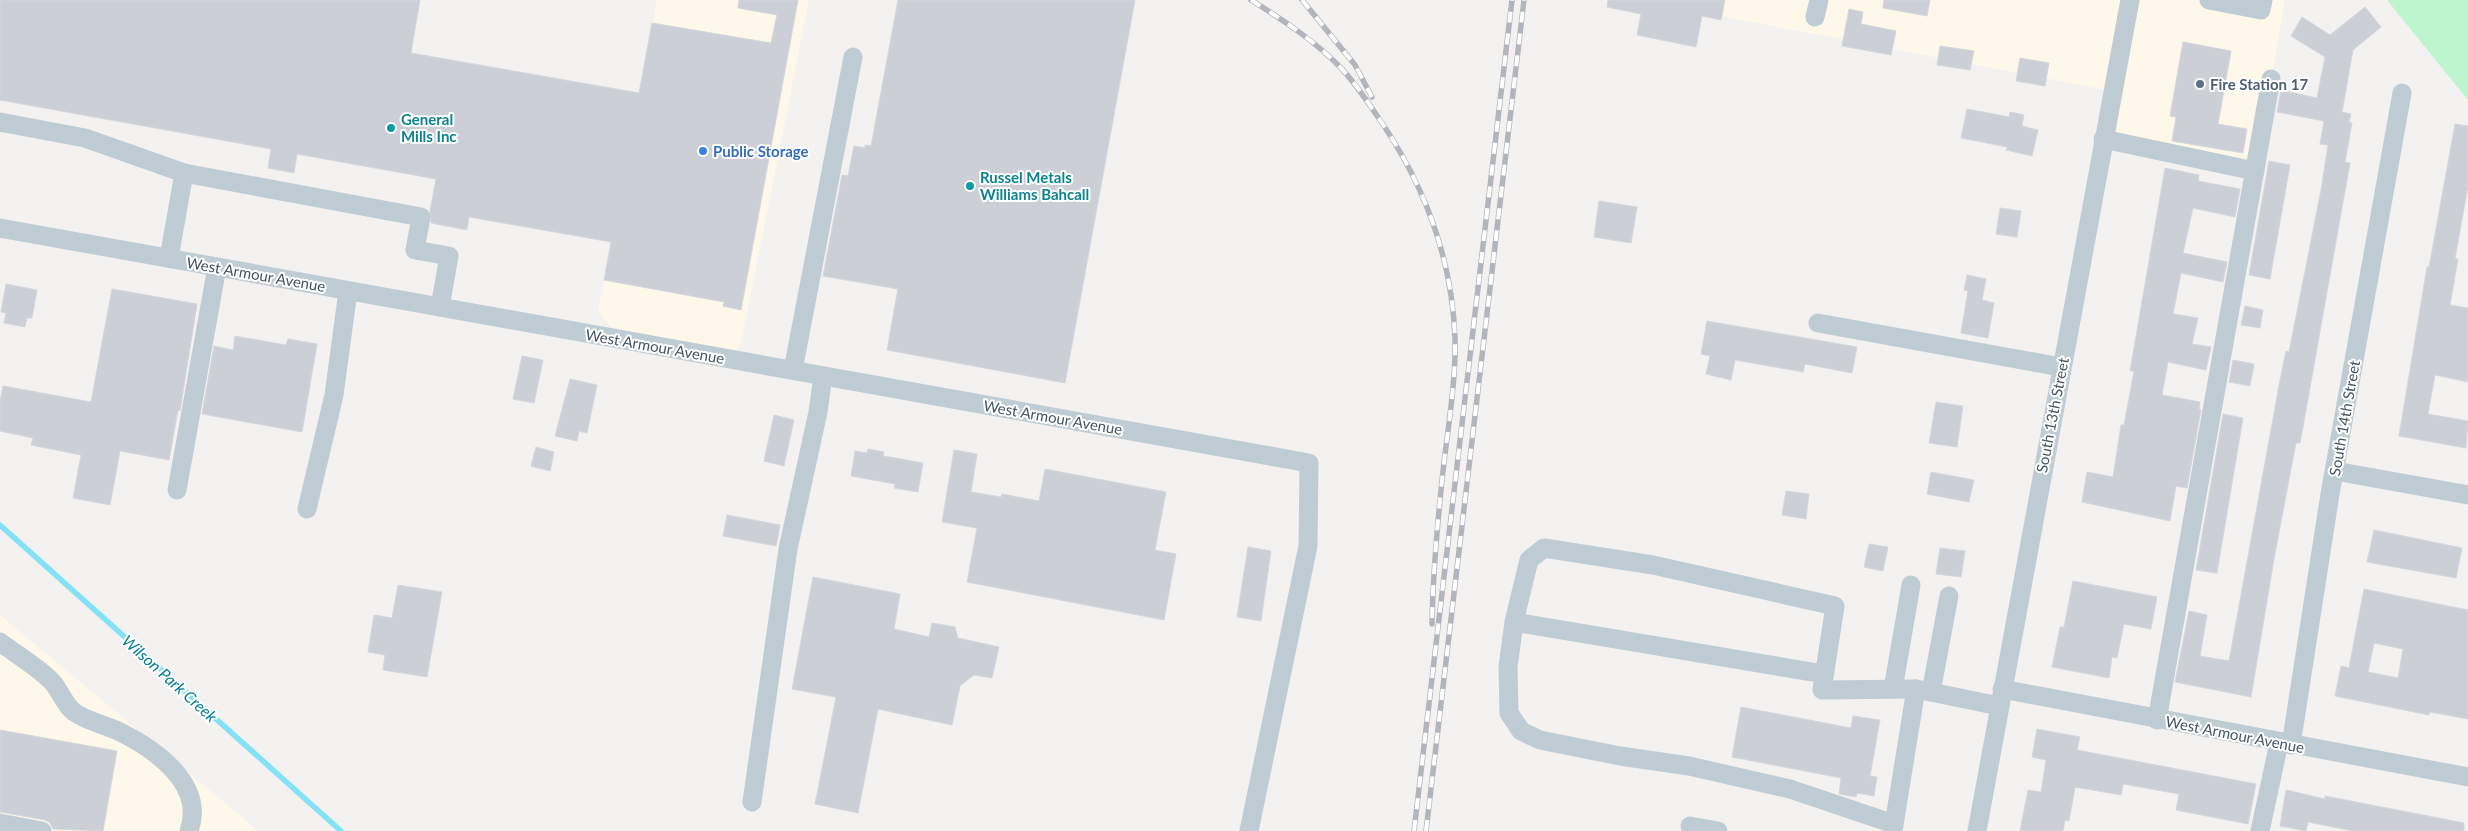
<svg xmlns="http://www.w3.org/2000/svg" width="2468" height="831" font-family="Lato,sans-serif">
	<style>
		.commercial { fill: #fef8ea }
		.green { fill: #bcf5d0 }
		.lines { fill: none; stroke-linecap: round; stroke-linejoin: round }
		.stream { stroke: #84e2f6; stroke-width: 5.5 }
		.building { fill: #ccd0d6; stroke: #d4d7dd; fill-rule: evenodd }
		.minor { stroke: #c0ccd4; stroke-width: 19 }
		.rail-casing { stroke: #b2b6bc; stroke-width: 5.5 }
		.rail { stroke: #fff; stroke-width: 4; stroke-dasharray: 11; stroke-linecap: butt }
		.service-dot { fill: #5c6f8a; stroke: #fff; stroke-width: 2 }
		.culture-dot { fill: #0f9aa8; stroke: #fff; stroke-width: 2 }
		.shop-dot { fill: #3f7fe0; stroke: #fff; stroke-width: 2 }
		.labels { text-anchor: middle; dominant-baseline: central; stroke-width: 4; stroke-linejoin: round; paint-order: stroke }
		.service-label { font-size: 15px; font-weight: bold; fill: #4e5e75; stroke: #fff; text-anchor: start }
		.culture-label { font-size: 15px; font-weight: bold; fill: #0d838f; stroke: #fff; text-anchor: start }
		.shop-label { font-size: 15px; font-weight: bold; fill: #366cbe; stroke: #fff; text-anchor: start }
		.street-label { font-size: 15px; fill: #465561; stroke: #fff }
		.water-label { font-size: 16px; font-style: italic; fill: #037e98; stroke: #fff }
	</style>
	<rect width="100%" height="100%" fill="#f4f1f1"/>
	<g class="commercial">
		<path d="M657,0H809L741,343L736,351L612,328L598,312Z"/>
		<path d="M1724,0H2285L2255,171L2102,144L2112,91L1721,16Z"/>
		<path d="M0,615L243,818L257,831H0Z"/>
	</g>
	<path class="green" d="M2387,0H2468V100Z"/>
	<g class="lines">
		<path class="stream" d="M0,525L341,831"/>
	</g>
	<g class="building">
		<path d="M0,0H420L411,53L639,93L652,23L771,43L777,15L738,8L739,0H798L741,310L723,306L724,302L604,280L611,242L469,217L467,230L431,223L430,211L436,179L297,154L294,173L268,168L271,149L0,100Z"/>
		<path d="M898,0H1135L1065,383L887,350L898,289L823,276L842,175L848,176L854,146L865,148V145L871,146Z"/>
		<path d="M1608,0H1725L1721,20L1702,16L1696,47L1637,35L1641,14L1607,7Z"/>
		<path d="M1884,0H1930L1927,16L1883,8Z"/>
		<path d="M2365,7L2381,27L2353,50L2342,112L2351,114L2349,122L2352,123L2345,162L2350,163L2305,416L2300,443H2296L2274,559L2251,697L2175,682L2189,611L2207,615L2200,656L2229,661L2280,380L2286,351L2289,352L2321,190L2328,145L2320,144L2324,121L2277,112L2281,90L2317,98L2325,57L2291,36L2302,17L2330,35Z"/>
		<path d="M1849,9L1863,12L1861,24L1896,31L1891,55L1842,46Z"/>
		<path d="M2183,42L2231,51L2218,124L2247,129L2243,153L2172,141L2176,117L2170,116Z"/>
		<path d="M1940,46L1974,51L1970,70L1937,65Z"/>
		<path d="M2020,58L2049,63L2045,86L2016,81Z"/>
		<path d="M1967,109L2009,117L2010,112L2024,115L2022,126L2038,130L2032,156L2006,150L2007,147L1961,138Z"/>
		<path d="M2455,124L2468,126V186L2455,259H2458L2450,305L2468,308V382L2435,375L2428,414L2468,421L2466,448L2399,436L2427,267H2429Z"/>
		<path d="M2269,161L2290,165L2270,279L2249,275Z"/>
		<path d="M2165,168L2199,175L2198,181L2240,189L2235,217L2193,208L2183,253L2227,262L2223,282L2181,273L2173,314L2198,318L2192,344L2211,347L2206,370L2168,362L2162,395L2200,402L2199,409L2201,410L2187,488L2176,486L2170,521L2082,502L2087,472L2113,477L2121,425H2124L2134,371H2130Z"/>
		<path d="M1599,201L1637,207L1631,243L1594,237Z"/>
		<path d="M2000,208L2021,211L2017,237L1996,234Z"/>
		<path d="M1967,275L1986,279L1982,300L1994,303L1988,338L1961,333L1968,291L1964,290Z"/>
		<path d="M6,284L37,290L32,318H27L25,327L4,323L6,313L1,312Z"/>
		<path d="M112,289L197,304L180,411L178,410L169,460L120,451L110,505L73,498L81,455L31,445L33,438L0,431V401L3,386L91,402Z"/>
		<path d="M2245,306L2263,310L2260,328L2241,325Z"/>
		<path d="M1707,321L1857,347L1852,373L1805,364L1803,372L1735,360L1731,380L1706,374L1710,356L1701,354Z"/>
		<path d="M235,336L286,345L288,339L317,344L302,432L202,414L214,346L233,350Z"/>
		<path d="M522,356L543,360L534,403L513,399Z"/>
		<path d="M2233,360L2254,364L2250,386L2229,382Z"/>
		<path d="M570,379L597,385L587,433L579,431L577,441L555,436Z"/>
		<path d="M1936,402L1963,406L1957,447L1929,443Z"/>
		<path d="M2223,414L2243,418L2217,573L2196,570Z"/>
		<path d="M774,415L794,420L784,466L764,461Z"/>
		<path d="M536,447L554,452L550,471L531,466Z"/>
		<path d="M868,449L884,452L883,456L890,457L923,463L918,492L894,488L895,484L851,476L855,451L867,453Z"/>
		<path d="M954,450L977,454L971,492L1001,497L1002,494L1039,501L1045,469L1166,492L1155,550L1176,554L1164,620L967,582L977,528L942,522Z"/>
		<path d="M1931,472L1974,480L1969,502L1927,494Z"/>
		<path d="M1786,491L1809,494L1806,519L1782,515Z"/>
		<path d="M727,515L780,525L776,546L723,536Z"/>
		<path d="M2374,530L2462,548L2456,578L2367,562Z"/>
		<path d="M1869,544L1888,547L1883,571L1864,567Z"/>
		<path d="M1248,547L1271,551L1261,621L1237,617Z"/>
		<path d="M1940,548L1965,551L1961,577L1936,574Z"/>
		<path d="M813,577L900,594L894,629L929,637L932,623L955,627L958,638L999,647L992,678L974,675L960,686L952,725L878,709L858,813L815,804L836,697L792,689Z"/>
		<path d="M2073,581L2157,597L2151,629L2124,624L2117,658L2112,657L2109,678L2052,667L2060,627H2064Z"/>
		<path d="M398,585L442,592L427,677L383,670L385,655L368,652L374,615L392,618Z"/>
		<path d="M2364,589L2468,610V719L2430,712L2429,715L2335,696L2341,666L2349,668ZM2374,643L2403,649L2398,678L2368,672Z"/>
		<path d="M1741,707L1851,728L1853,716L1880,720L1870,776L1877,777L1874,796L1857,793L1856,797L1839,794L1841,778L1732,757Z"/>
		<path d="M2037,729L2080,737L2077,750L2256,784L2248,824L2176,810L2179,794L2123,784L2121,795L2075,787L2069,821L2065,820L2063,831H2020L2028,790L2041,792L2046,760L2032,757Z"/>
		<path d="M0,730L117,751L103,831L53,829L50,823L45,820L0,812Z"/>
		<path d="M2286,790L2325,799V796L2464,823V831H2353L2308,822L2306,831L2280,826Z"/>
	</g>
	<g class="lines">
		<g class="minor">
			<path d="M2209,0L2261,10L2263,0"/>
			<path d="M1815,17L1819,0"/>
			<path d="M0,122L85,138L184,173"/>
			<path d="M2103,139L2255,171"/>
			<path d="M0,228L1309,463L1308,546L1249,831"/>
			<path d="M169,258L184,173L421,217L415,250L449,256L440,307"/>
			<path d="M1818,323L2061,367"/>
			<path d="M793,370L853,57"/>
			<path d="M2335,471L2468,495"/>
			<path d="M177,490L217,267"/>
			<path d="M307,509L334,395L348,291"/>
			<path d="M1514,622L1824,674"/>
			<path d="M0,642C14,653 44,671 54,684C61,693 65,705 74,712C87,721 102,724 116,730C154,748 206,784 189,831"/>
			<path d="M1893,689L1911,585"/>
			<path d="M2002,689L2468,777"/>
			<path d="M1931,692L1949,596"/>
			<path d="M2157,720L2271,79"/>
			<path d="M2291,745L2330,494L2402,93"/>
			<path d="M752,802L788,549L818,412L823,376"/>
			<path d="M0,823L42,831"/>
			<path d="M1894,824L1790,789L1689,766L1620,756L1540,740L1521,731L1509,713L1508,667L1514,622L1529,560L1544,548L1653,565L1835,606L1822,690L1916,689"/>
			<path d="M1690,826L1718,831"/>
			<path d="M1893,831L1916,689L1999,706"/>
			<path d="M1977,831L2130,0"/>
			<path d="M2260,831L2279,743"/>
		</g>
		<defs>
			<g id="rail">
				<path d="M1251,0C1283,20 1315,41 1341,68C1357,85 1369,104 1382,123C1425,187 1452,259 1455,338C1456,379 1449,421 1444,462C1438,516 1433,569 1432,624"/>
				<path d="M1302,0L1355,65L1372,97"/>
				<path d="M1414,831L1512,0"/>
				<path d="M1426,831L1524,0"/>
			</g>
		</defs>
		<use href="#rail" class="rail-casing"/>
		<use href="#rail" class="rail"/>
	</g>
	<circle class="service-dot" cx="2200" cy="84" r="5"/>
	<g class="culture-dot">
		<circle cx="391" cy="128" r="5"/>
		<circle cx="970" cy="186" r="5"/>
	</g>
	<circle class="shop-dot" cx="703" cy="151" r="5"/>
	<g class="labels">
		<g class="service-label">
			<text x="2210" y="84">Fire Station 17</text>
		</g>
		<g class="culture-label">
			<text x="401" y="119">General<tspan x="401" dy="17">Mills Inc</tspan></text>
			<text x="980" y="177">Russel Metals<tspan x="980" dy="17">Williams Bahcall</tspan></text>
		</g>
		<g class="shop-label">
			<text x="713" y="151">Public Storage</text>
		</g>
		<g class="street-label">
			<text transform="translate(256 274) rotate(10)">West Armour Avenue</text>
			<text transform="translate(655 346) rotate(10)">West Armour Avenue</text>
			<text transform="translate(2052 415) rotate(-79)">South 13th Street</text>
			<text transform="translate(1053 417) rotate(10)">West Armour Avenue</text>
			<text transform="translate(2344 418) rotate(-80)">South 14th Street</text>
			<text transform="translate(2235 734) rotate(11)">West Armour Avenue</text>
		</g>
		<g class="water-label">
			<text transform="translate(170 678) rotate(42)">Wilson Park Creek</text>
		</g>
	</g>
</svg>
